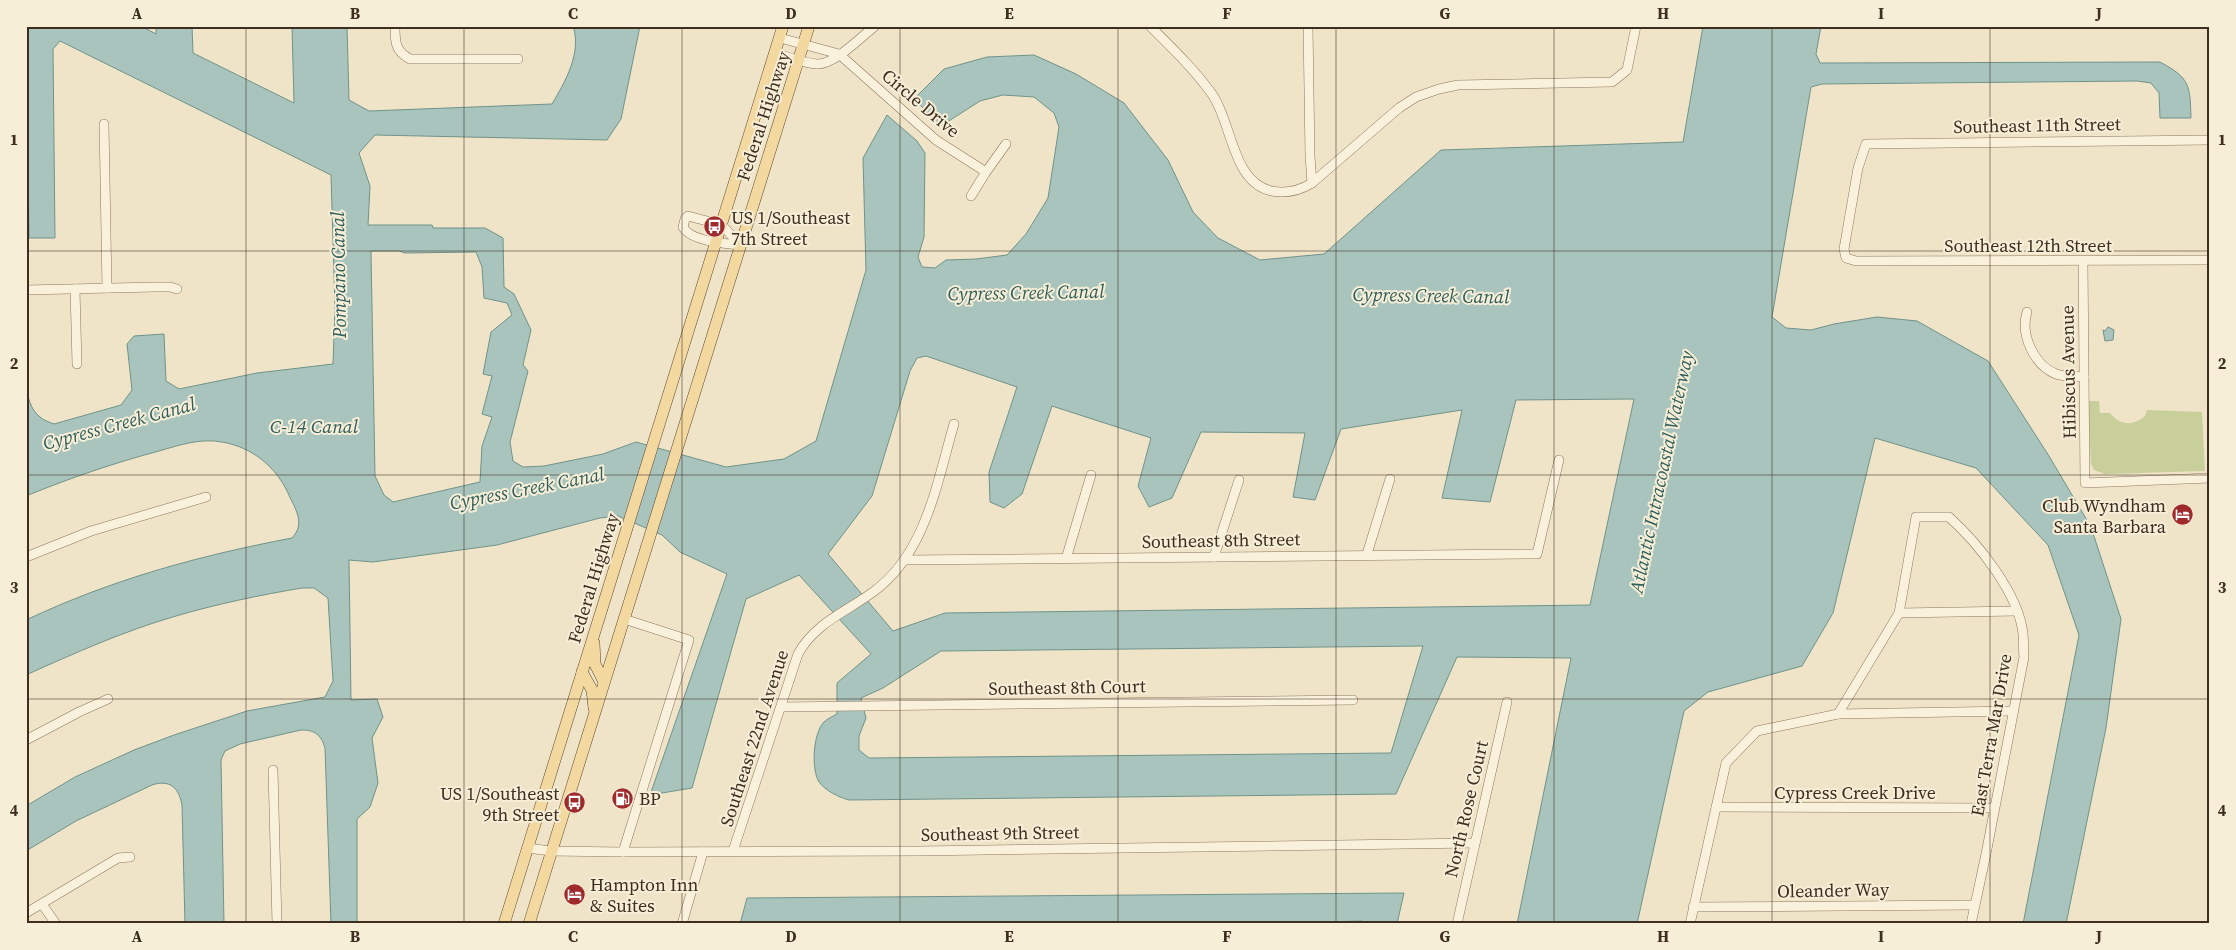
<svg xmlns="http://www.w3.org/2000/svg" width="2236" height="950" font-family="'Source Serif 4',serif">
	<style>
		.green { fill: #c9cf9b }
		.water { fill: #a9c4bc; stroke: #6f938a; fill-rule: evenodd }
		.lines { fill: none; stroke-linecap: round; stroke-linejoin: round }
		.minor-casing { stroke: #8d765c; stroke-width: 10 }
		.major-casing { stroke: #5b4430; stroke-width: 12 }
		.minor { stroke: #faf1dc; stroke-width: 9 }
		.major { stroke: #f3d9a0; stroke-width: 11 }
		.grid { fill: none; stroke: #3d2e20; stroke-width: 1; stroke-opacity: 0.55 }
		.labels { text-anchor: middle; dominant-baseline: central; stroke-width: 4; stroke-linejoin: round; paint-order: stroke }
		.street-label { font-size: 18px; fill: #3d2e20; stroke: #f7eed8 }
		.poi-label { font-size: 18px; fill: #3d2e20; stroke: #f7eed8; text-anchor: start }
		.water-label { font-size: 19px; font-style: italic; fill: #2f5d5a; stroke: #f7eed8 }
		.neatline { fill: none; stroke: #3d2e20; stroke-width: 2 }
		.grid-label { font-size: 16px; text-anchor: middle; font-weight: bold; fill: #3d2e20 }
	</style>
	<rect width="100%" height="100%" fill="#f0e4c8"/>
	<path class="green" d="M2088,401H2099L2100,413H2110C2120,426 2134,426 2145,416L2147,410L2202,412L2205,471L2105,474L2094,470L2091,464Z"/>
	<g class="water">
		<path d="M26,26H141L156,34V26H192L193,53L294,103L292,26H347L349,100L369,111L552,104C565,82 582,53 573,26H640L621,119L607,140L375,135L359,153L370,186L368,225H432L433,228H485L503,238L504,287L514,294L531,330L523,365L528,371L510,442L513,461L523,467L544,466L603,454L636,442L726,467L784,459L816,441L866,270L863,158L887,115L917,141L925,153L924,237L918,257L922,267L935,268L946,260L976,259L1007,255L1026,234L1048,198L1059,127L1054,113L1034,97L1003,95L980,101L941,126L914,99L944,69L987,57L1034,55L1076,74L1124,103L1168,160L1193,212L1218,238L1260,260L1324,254L1441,150L1683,142L1703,26H1821L1816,54L1820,63L2160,62C2190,78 2190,85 2191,118H2160L2159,93L2151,83L2137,81L1822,84L1811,87L1772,317L1786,328L1811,330L1834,324L1877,317L1917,321L1988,361L2049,456L2091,527L2121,619L2106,728L2066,924H2023L2079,635L2048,545L1976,468L1875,438L1833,613L1802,666L1708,692L1684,711L1637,924H1517L1571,658L1457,657L1396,794L849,800C838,797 826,791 819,782C811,769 813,733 824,722C827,719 833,716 837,714V683L871,654L799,575L746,599L692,788L650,795L727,574L680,552L662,535L618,516L600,518L497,545L373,562L349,560L351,700L377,699L383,717L372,738L378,783L370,807L357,819V924H331L325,748C321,734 314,730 301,730L240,744L225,751L221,760L224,924H185L182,805C179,788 170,779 152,785L76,821L26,851V806L75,777L134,750L174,735L247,711L325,697L333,681L328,598L314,588H302C260,595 217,604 176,616C124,631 75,653 26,675V620C113,579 198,556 292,538C306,523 295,509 288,493C276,467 252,447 222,442C200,438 180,445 159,451C114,463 70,478 26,496V345C29,367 20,401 40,417C43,420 49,422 54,424L121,405L132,390L127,344L134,336L164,334L166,381L179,389L257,373L333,364L335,308L331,175L60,41L53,49L55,238H29ZM371,251H399L405,253L476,252L482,267L484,298L507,303L512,315L491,332L483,374L492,376L482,414L492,417L482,446L480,482L393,502L384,495L375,476ZM926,356L1017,387L989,472L990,502L1004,508L1022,494L1052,406L1151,438L1138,486L1149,507L1172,498L1201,432L1305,433L1293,497L1315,500L1341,429L1462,410L1442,498L1490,502L1516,400L1634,399L1590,605L945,613L893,631L828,554L872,496L910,371L917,358ZM1423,646L1391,753L869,758L859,750V736L866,718L861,698L883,688L941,651Z"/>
		<path d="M2108,327L2114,330L2113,340L2105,341L2103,330L2105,331Z"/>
		<path d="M1404,893L1397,924H1362V921L1253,924H740L747,898Z"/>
	</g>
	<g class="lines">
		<defs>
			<g id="minor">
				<path d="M395,26C395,42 395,51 410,59H518"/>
				<path d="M1150,26C1172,48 1194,69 1212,94C1232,122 1232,183 1272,191C1287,194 1299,191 1312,183L1399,108L1416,97L1439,89L1458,85L1612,82L1627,70L1636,26"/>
				<path d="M1308,26L1310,156L1312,183"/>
				<path d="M780,38L839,54L936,140L986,172L1006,144"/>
				<path d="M775,53C788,57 803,63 817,64C834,65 861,37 875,26"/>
				<path d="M104,124L107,288"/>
				<path d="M2210,140L1866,144L1858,168L1844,249L1846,258L1856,261L2210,260"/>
				<path d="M971,196L986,172"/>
				<path d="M688,216L722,225L740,245C726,244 690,241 683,227L685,219Z"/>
				<path d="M2083,261L2085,483L2210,478"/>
				<path d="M75,289L77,364"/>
				<path d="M26,290L155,287H170L177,289"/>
				<path d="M2027,312C2020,335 2034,365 2056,374C2064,377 2076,376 2084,377"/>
				<path d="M1367,554L1390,479"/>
				<path d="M26,557L91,531L206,497"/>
				<path d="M1214,557L1239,480"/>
				<path d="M1066,559L1091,475"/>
				<path d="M905,560L1537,554L1559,460"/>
				<path d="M1899,613L2017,611"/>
				<path d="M781,707L1353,700"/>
				<path d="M1838,714L2013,711"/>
				<path d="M26,740L79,712L108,699"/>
				<path d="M273,770L277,924"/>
				<path d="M1716,807L1994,808"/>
				<path d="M527,848L551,851L623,852L919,851L1474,843"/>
				<path d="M733,851L798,654C815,623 846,612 873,592C926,554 937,482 954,424"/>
				<path d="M623,852L689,640L624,619"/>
				<path d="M42,904L56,924"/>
				<path d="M1693,907L1973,905"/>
				<path d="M26,913L118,858L130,857"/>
				<path d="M682,924L703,852"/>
				<path d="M1457,924L1507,702"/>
				<path d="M1690,924L1726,763L1757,731L1838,714L1899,613L1916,517H1949C1978,543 2019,594 2023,634C2024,641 2023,649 2024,657L1986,854L1971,924"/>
			</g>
			<g id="major">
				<path d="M594,643L595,664L604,682"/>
				<path d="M582,672L592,690L594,708"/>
				<path d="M504,924L783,26"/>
				<path d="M529,924L809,26"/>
			</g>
		</defs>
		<use href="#minor" class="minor-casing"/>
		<use href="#major" class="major-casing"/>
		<use href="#minor" class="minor"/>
		<use href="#major" class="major"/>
	</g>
	<path class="grid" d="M246,26V924M464,26V924M682,26V924M900,26V924M1118,26V924M1336,26V924M1554,26V924M1772,26V924M1990,26V924M26,251H2210M26,475H2210M26,699H2210"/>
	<defs>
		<symbol id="bus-disc" viewBox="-11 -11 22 22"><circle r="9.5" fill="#9e2a2b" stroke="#f7eed8"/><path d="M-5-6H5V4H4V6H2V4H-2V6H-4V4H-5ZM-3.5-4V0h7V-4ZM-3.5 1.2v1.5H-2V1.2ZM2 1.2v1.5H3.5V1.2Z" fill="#fff"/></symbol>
		<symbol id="hotel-disc" viewBox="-11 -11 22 22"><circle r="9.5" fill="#9e2a2b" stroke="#f7eed8"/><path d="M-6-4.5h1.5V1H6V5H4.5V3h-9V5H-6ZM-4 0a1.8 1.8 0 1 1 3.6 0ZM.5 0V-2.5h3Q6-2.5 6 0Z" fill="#fff"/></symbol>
		<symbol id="fuel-disc" viewBox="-11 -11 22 22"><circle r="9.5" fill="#9e2a2b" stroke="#f7eed8"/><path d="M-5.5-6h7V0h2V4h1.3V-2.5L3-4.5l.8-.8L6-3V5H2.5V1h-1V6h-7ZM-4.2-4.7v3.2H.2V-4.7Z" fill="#fff"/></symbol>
	</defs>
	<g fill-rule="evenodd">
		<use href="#bus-disc" x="702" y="214" width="25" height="25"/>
		<use href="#hotel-disc" x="2170" y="502" width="25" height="25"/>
		<use href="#fuel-disc" x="610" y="786" width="25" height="25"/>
		<use href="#bus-disc" x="562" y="790" width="25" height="25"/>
		<use href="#hotel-disc" x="562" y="882" width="25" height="25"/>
	</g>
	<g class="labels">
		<g class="street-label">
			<text transform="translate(921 103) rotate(40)">Circle Drive</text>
			<text transform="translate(763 116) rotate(-72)">Federal Highway</text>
			<text transform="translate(2037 125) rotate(-1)">Southeast 11th Street</text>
			<text x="2028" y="245">Southeast 12th Street</text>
			<text transform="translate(2068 372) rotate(-91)">Hibiscus Avenue</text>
			<text transform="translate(1221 540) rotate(-1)">Southeast 8th Street</text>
			<text transform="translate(593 578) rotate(-73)">Federal Highway</text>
			<text transform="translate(1067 687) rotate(-1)">Southeast 8th Court</text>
			<text transform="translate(1991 735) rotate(-80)">East Terra Mar Drive</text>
			<text transform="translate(754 738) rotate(-72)">Southeast 22nd Avenue</text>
			<text x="1855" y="792">Cypress Creek Drive</text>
			<text transform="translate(1466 809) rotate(-77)">North Rose Court</text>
			<text transform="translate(1000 833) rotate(-1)">Southeast 9th Street</text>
			<text transform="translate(1833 890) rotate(-1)">Oleander Way</text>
		</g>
		<g class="poi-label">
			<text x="731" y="217">US 1/Southeast<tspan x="731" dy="21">7th Street</tspan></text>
			<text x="2166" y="505" text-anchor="end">Club Wyndham<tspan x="2166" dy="21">Santa Barbara</tspan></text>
			<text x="559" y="793" text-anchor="end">US 1/Southeast<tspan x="559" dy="21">9th Street</tspan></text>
			<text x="639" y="798">BP</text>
			<text x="590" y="884">Hampton Inn<tspan x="590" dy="21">&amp; Suites</tspan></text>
		</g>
		<g class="water-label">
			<text transform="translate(338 275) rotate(-91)">Pompano Canal</text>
			<text transform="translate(1026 292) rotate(-1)">Cypress Creek Canal</text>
			<text transform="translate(1431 295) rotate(1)">Cypress Creek Canal</text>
			<text transform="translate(119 423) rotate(-15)">Cypress Creek Canal</text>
			<text x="314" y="426">C-14 Canal</text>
			<text transform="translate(1661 472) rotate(-78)">Atlantic Intracoastal Waterway</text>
			<text transform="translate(527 488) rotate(-11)">Cypress Creek Canal</text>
		</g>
	</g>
	<rect width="2236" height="950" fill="none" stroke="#f7eed8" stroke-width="55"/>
	<rect x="28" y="28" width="2180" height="894" class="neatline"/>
	<g class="grid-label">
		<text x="137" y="19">A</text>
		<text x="355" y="19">B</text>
		<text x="573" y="19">C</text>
		<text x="791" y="19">D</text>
		<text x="1009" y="19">E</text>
		<text x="1227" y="19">F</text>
		<text x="1445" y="19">G</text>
		<text x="1663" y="19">H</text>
		<text x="1881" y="19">I</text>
		<text x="2099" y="19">J</text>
		<text x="14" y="145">1</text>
		<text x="2222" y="145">1</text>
		<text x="14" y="369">2</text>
		<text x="2222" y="369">2</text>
		<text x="14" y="593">3</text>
		<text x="2222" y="593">3</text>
		<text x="14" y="816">4</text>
		<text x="2222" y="816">4</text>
		<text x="137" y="942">A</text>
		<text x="355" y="942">B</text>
		<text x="573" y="942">C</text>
		<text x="791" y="942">D</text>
		<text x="1009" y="942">E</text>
		<text x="1227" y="942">F</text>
		<text x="1445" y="942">G</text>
		<text x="1663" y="942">H</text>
		<text x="1881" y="942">I</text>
		<text x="2099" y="942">J</text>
	</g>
</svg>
